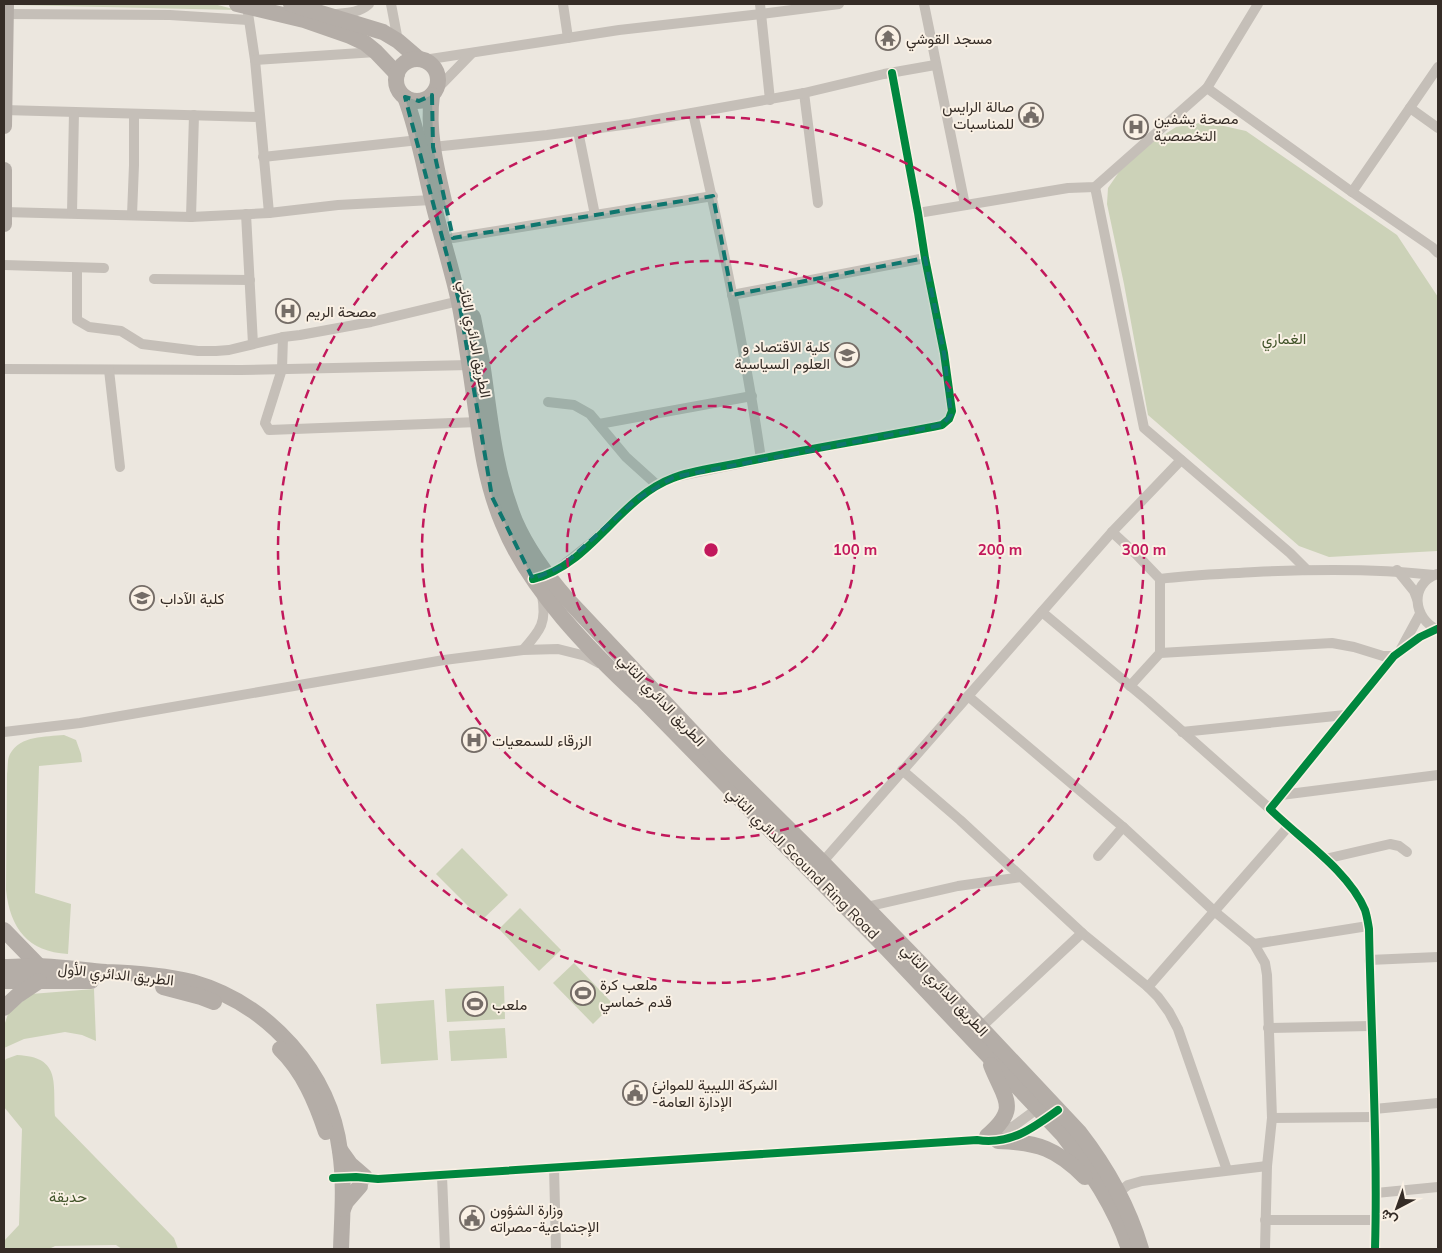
<svg xmlns="http://www.w3.org/2000/svg" width="1442" height="1253" font-family="Mulish,Vazirmatn,sans-serif">
	<style>
		.green { fill: #ccd2b8 }
		.lines { fill: none; stroke-linecap: round; stroke-linejoin: round }
		.minor { stroke: #c5bfb8; stroke-width: 10 }
		.primary { stroke: #b4ada7; stroke-width: 16 }
		.cycleway-casing { stroke: #faf1e5; stroke-width: 11 }
		.cycleway { stroke: #00873e; stroke-width: 8 }
		.marked { fill: #0f766e; fill-opacity: 0.2; stroke: #0f766e; stroke-width: 4; stroke-dasharray: 10 6; stroke-linejoin: round }
		.ring { fill: none; stroke: #c2185b; stroke-width: 2.5; stroke-dasharray: 9 6 }
		.labels { text-anchor: middle; dominant-baseline: central; stroke-width: 4; stroke-linejoin: round; paint-order: stroke }
		.poi-label { font-size: 15px; fill: #352c26; stroke: #faf1e5; text-anchor: start }
		.park-label { font-size: 15px; fill: #42542a; stroke: #faf1e5 }
		.street-label { font-size: 15px; fill: #352c26; stroke: #faf1e5 }
		.centre { fill: #c2185b; stroke: #faf1e5; stroke-width: 2.5 }
		.ring-label { font-size: 15px; text-anchor: middle; font-weight: bold; fill: #c2185b; stroke: #faf1e5; stroke-width: 4; stroke-linejoin: round; paint-order: stroke }
	</style>
	<rect width="100%" height="100%" fill="#ece7df"/>
	<g class="green">
		<path d="M14,4H214L237,10L14,5Z"/>
		<path d="M1206,122L1246,131L1397,235L1438,297V550L1437,551L1329,557L1299,546L1148,415L1124,284L1107,204L1108,188L1119,172L1147,146L1176,127Z"/>
		<path d="M64,735L76,740L81,754L82,762L39,766L35,893L71,904L68,954C28,952 10,928 6,890L7,774C8,768 7,759 10,754C21,735 45,737 64,735Z"/>
		<path d="M462,848L508,895L482,920L436,874Z"/>
		<path d="M520,908L561,950L539,971L499,929Z"/>
		<path d="M574,963L613,1004L593,1024L553,983Z"/>
		<path d="M504,986L505,1019L447,1022L445,989Z"/>
		<path d="M94,989L96,1041L82,1035L65,1032L24,1039L4,1048V1026L8,1014L31,994Z"/>
		<path d="M434,1000L438,1060L381,1064L376,1004Z"/>
		<path d="M505,1028L507,1058L451,1061L449,1031Z"/>
		<path d="M17,1055C61,1057 53,1082 55,1116L174,1238L178,1249H122L116,1245L55,1246L49,1249H4V1241L19,1225L22,1129L4,1107V1062L6,1059Z"/>
	</g>
	<g class="lines">
		<g class="minor">
			<path d="M391,4L398,41"/>
			<path d="M563,4L568,38"/>
			<path d="M760,4L770,100"/>
			<path d="M924,4L965,205"/>
			<path d="M248,13L255,60L269,213"/>
			<path d="M6,14L170,15L248,20"/>
			<path d="M335,14C347,13 359,13 369,4"/>
			<path d="M255,60L376,52"/>
			<path d="M424,60L619,30L761,14L839,4"/>
			<path d="M1438,67L1352,192L1432,247L1438,253"/>
			<path d="M1207,88L1352,192"/>
			<path d="M436,90L471,54"/>
			<path d="M804,93L818,203"/>
			<path d="M1410,108L1438,128"/>
			<path d="M4,110L259,117"/>
			<path d="M693,113C719,228 744,342 761,459"/>
			<path d="M578,131L595,215"/>
			<path d="M433,147L547,135L630,124L804,93L884,74L935,65"/>
			<path d="M263,157L419,140"/>
			<path d="M1095,187L1144,428L1290,553L1306,569"/>
			<path d="M4,212L191,217L269,213L338,205L432,200"/>
			<path d="M72,213L74,112"/>
			<path d="M918,213L1068,188L1095,187L1207,88L1258,4"/>
			<path d="M246,214L253,344"/>
			<path d="M132,215L134,165V114"/>
			<path d="M191,217L194,115"/>
			<path d="M453,238L713,196"/>
			<path d="M4,265L104,268"/>
			<path d="M77,268V320L89,327L121,331L142,344L198,351H216L229,350L283,337L300,335L371,322L459,301"/>
			<path d="M154,279L250,280"/>
			<path d="M732,295L925,258"/>
			<path d="M283,337L282,369L265,423L269,430L478,422"/>
			<path d="M4,369L241,370L470,365"/>
			<path d="M109,370L120,467"/>
			<path d="M548,402L574,405L590,414L626,457L657,485"/>
			<path d="M599,424L752,396"/>
			<path d="M1112,532L1136,554L1160,579C1191,575 1223,574 1255,572C1315,569 1374,568 1434,575"/>
			<path d="M1397,570L1414,591L1417,599"/>
			<path d="M1437,574C1409,584 1413,619 1438,630"/>
			<path d="M544,577L561,567L591,543L637,499L657,485L674,477L761,459L942,425L949,419L952,411L944,353L925,258L918,213L892,73"/>
			<path d="M1160,579V653"/>
			<path d="M1042,612L1147,700L1270,809"/>
			<path d="M1401,649L1420,614"/>
			<path d="M523,650C541,630 547,622 542,595"/>
			<path d="M1130,686L1160,653L1332,643L1354,647L1383,656H1394"/>
			<path d="M968,696L1123,827L1214,911L1254,944L1265,963L1267,975L1272,1118L1267,1166L1265,1249"/>
			<path d="M4,732L80,723L444,660L523,650L558,649L586,656L599,663"/>
			<path d="M1182,732L1345,715"/>
			<path d="M902,770L960,820L1082,933L1148,987L1158,997L1169,1012L1178,1029L1227,1170"/>
			<path d="M1281,795L1438,775"/>
			<path d="M1098,856L1123,827"/>
			<path d="M1325,859L1390,844L1399,846L1407,852"/>
			<path d="M819,866L1112,532L1181,460"/>
			<path d="M866,907L958,886L1021,877"/>
			<path d="M1254,944L1368,926"/>
			<path d="M1369,960L1438,957"/>
			<path d="M1148,987L1288,827"/>
			<path d="M1268,1028L1371,1026"/>
			<path d="M978,1030L1082,933"/>
			<path d="M1374,1109L1438,1103"/>
			<path d="M1272,1118L1374,1117"/>
			<path d="M992,1135L1014,1126L1041,1106"/>
			<path d="M1007,1140L1018,1136L1051,1115"/>
			<path d="M554,1167L556,1249"/>
			<path d="M442,1176L445,1249"/>
			<path d="M333,1178L356,1177L378,1179L977,1140L993,1141"/>
			<path d="M1114,1193L1119,1192L1128,1185L1142,1181L1267,1166"/>
			<path d="M1376,1193L1438,1187"/>
			<path d="M1265,1220H1376"/>
			<path d="M1375,1249C1378,1143 1371,1036 1369,929C1368,923 1367,916 1365,910C1349,871 1299,838 1270,809L1394,656L1420,637L1437,629"/>
		</g>
		<g class="primary">
			<path d="M237,4L304,20L350,36L365,43L376,52L397,74"/>
			<path d="M291,4L383,32L398,41L419,59"/>
			<circle cx="417" cy="80" r="21"/>
			<path d="M432,95C427,130 436,167 444,201"/>
			<path d="M405,97C418,131 424,167 433,203C441,236 452,269 459,302C463,321 466,342 469,362C478,416 481,473 503,524C529,589 590,651 641,698L888,950L1063,1135C1090,1170 1115,1207 1129,1249"/>
			<path d="M4,126L6,4"/>
			<path d="M4,170V224"/>
			<path d="M473,317C476,332 479,347 482,362C490,416 494,470 515,521C528,551 547,576 568,600L717,758L822,862L921,964L1079,1132C1107,1168 1128,1205 1141,1249"/>
			<path d="M4,930L39,966"/>
			<path d="M4,967C15,967 26,966 38,966C60,967 83,970 106,972C135,973 163,975 192,982C269,1004 330,1072 340,1151C345,1184 342,1217 341,1249"/>
			<path d="M4,981H91"/>
			<path d="M163,987L201,997L214,1002"/>
			<path d="M4,1008L18,995L39,981"/>
			<path d="M280,1049C303,1071 316,1102 326,1132"/>
			<path d="M987,1136C1021,1107 1004,1099 991,1065"/>
			<path d="M998,1141C1038,1142 1057,1149 1085,1177"/>
			<path d="M340,1150L350,1164L365,1177"/>
			<path d="M343,1209L346,1202L360,1186"/>
		</g>
		<defs>
			<g id="cycleway">
				<path d="M533,579C590,566 619,498 673,478C692,470 723,467 744,462C809,449 876,438 942,425L949,419L952,411L944,353L925,258L918,213L892,73"/>
				<path d="M333,1178L356,1177L378,1179L977,1140C1010,1145 1032,1129 1058,1110"/>
				<path d="M1375,1249C1378,1143 1371,1036 1369,929C1368,923 1367,916 1365,910C1349,871 1299,838 1270,809L1394,656L1420,637L1437,629"/>
			</g>
		</defs>
		<use href="#cycleway" class="cycleway-casing"/>
		<use href="#cycleway" class="cycleway"/>
	</g>
	<path class="marked" d="M432,95L433,147L453,238L713,196L732,295L925,258L944,353L951,415L942,425L674,477L637,499L561,567L533,579L492,497L459,301L405,97L419,101Z"/>
	<g class="ring">
		<circle cx="711" cy="550" r="144"/>
		<circle cx="711" cy="550" r="289"/>
		<circle cx="711" cy="550" r="433"/>
	</g>
	<defs>
		<symbol id="temple-ring" viewBox="-11 -11 22 22"><circle r="9.5" fill="#faf1e5" stroke="#756d67" stroke-width="1.5"/><path d="M0-6L5-2H3V0L6.5 2.5H4V6H1.5V3h-3V6H-4V2.5H-6.5L-3 0V-2H-5Z" fill="#756d67"/></symbol>
		<symbol id="civic-ring" viewBox="-11 -11 22 22"><circle r="9.5" fill="#faf1e5" stroke="#756d67" stroke-width="1.5"/><path d="M-.6-6.5H3V-4.5H.6V-3L4-1V1h2V6H-6V1h2V-1L-.6-3ZM-1.2 2.5V6h2.4V2.5Z" fill="#756d67"/></symbol>
		<symbol id="hospital-ring" viewBox="-11 -11 22 22"><circle r="9.5" fill="#faf1e5" stroke="#756d67" stroke-width="1.5"/><path d="M-5-5h3v3.5h4V-5h3V5h-3V1.5h-4V5h-3Z" fill="#756d67"/></symbol>
		<symbol id="university-ring" viewBox="-11 -11 22 22"><circle r="9.5" fill="#faf1e5" stroke="#756d67" stroke-width="1.5"/><path d="M0-5L7-2L0 1L-7-2ZM-4 1L0 2.5L4 1V4Q0 6-4 4Z" fill="#756d67"/></symbol>
		<symbol id="stadium-ring" viewBox="-11 -11 22 22"><circle r="9.5" fill="#faf1e5" stroke="#756d67" stroke-width="1.5"/><path d="M0-5a6.5 5 0 1 0 0 10a6.5 5 0 1 0 0-10ZM-3.5-1.8h7v3.6h-7Z" fill="#756d67"/></symbol>
	</defs>
	<g fill-rule="evenodd">
		<use href="#temple-ring" x="874" y="24" width="28" height="28"/>
		<use href="#civic-ring" x="1017" y="101" width="28" height="28"/>
		<use href="#hospital-ring" x="1122" y="113" width="28" height="28"/>
		<use href="#hospital-ring" x="274" y="297" width="28" height="28"/>
		<use href="#university-ring" x="833" y="341" width="28" height="28"/>
		<use href="#university-ring" x="128" y="584" width="28" height="28"/>
		<use href="#hospital-ring" x="460" y="726" width="28" height="28"/>
		<use href="#stadium-ring" x="569" y="979" width="28" height="28"/>
		<use href="#stadium-ring" x="461" y="990" width="28" height="28"/>
		<use href="#civic-ring" x="621" y="1079" width="28" height="28"/>
		<use href="#civic-ring" x="458" y="1204" width="28" height="28"/>
	</g>
	<g class="labels">
		<g class="poi-label">
			<text x="906" y="38">مسجد القوشي</text>
			<text x="1014" y="106" text-anchor="end">صالة الرايس<tspan x="1014" dy="17">للمناسبات</tspan></text>
			<text x="1154" y="118">مصحة يشفين<tspan x="1154" dy="17">التخصصية</tspan></text>
			<text x="306" y="311">مصحة الريم</text>
			<text x="830" y="346" text-anchor="end">كلية الاقتصاد و<tspan x="830" dy="17">العلوم السياسية</tspan></text>
			<text x="160" y="598">كلية الآداب</text>
			<text x="492" y="740">الزرقاء للسمعيات</text>
			<text x="600" y="984">ملعب كرة<tspan x="600" dy="17">قدم خماسي</tspan></text>
			<text x="492" y="1004">ملعب</text>
			<text x="652" y="1084">الشركة الليبية للموانئ<tspan x="652" dy="17">-الإدارة العامة</tspan></text>
			<text x="490" y="1209">وزارة الشؤون<tspan x="490" dy="17">الإجتماعية-مصراته</tspan></text>
		</g>
		<g class="park-label">
			<text x="1284" y="338">الغماري</text>
			<text x="68" y="1196">حديقة</text>
		</g>
		<g class="street-label">
			<text transform="translate(475 339) rotate(79)">الطريق الدائري الثاني</text>
			<text transform="translate(662 700) rotate(47)">الطريق الدائري الثاني</text>
			<text transform="translate(803 863) rotate(45)">الدائري الثاني Scound Ring Road</text>
			<text transform="translate(116 974) rotate(6)">الطريق الدائري الأول</text>
			<text transform="translate(945 990) rotate(47)">الطريق الدائري الثاني</text>
		</g>
	</g>
	<circle cx="711" cy="550" r="8" class="centre"/>
	<g class="ring-label">
		<text x="855" y="555">100 m</text>
		<text x="1000" y="555">200 m</text>
		<text x="1144" y="555">300 m</text>
	</g>
	<rect width="1442" height="1253" fill="none" stroke="#352c26" stroke-width="10"/>
	<g transform="translate(1397 1208) rotate(221)" stroke="#faf1e5" stroke-width="4" paint-order="stroke">
	<path d="M0-4L9 19L0 12L-9 19Z" fill="#352c26"/>
	<text y="-8" font-size="14" font-weight="bold" text-anchor="middle" fill="#352c26">ش</text>
	</g>
</svg>
